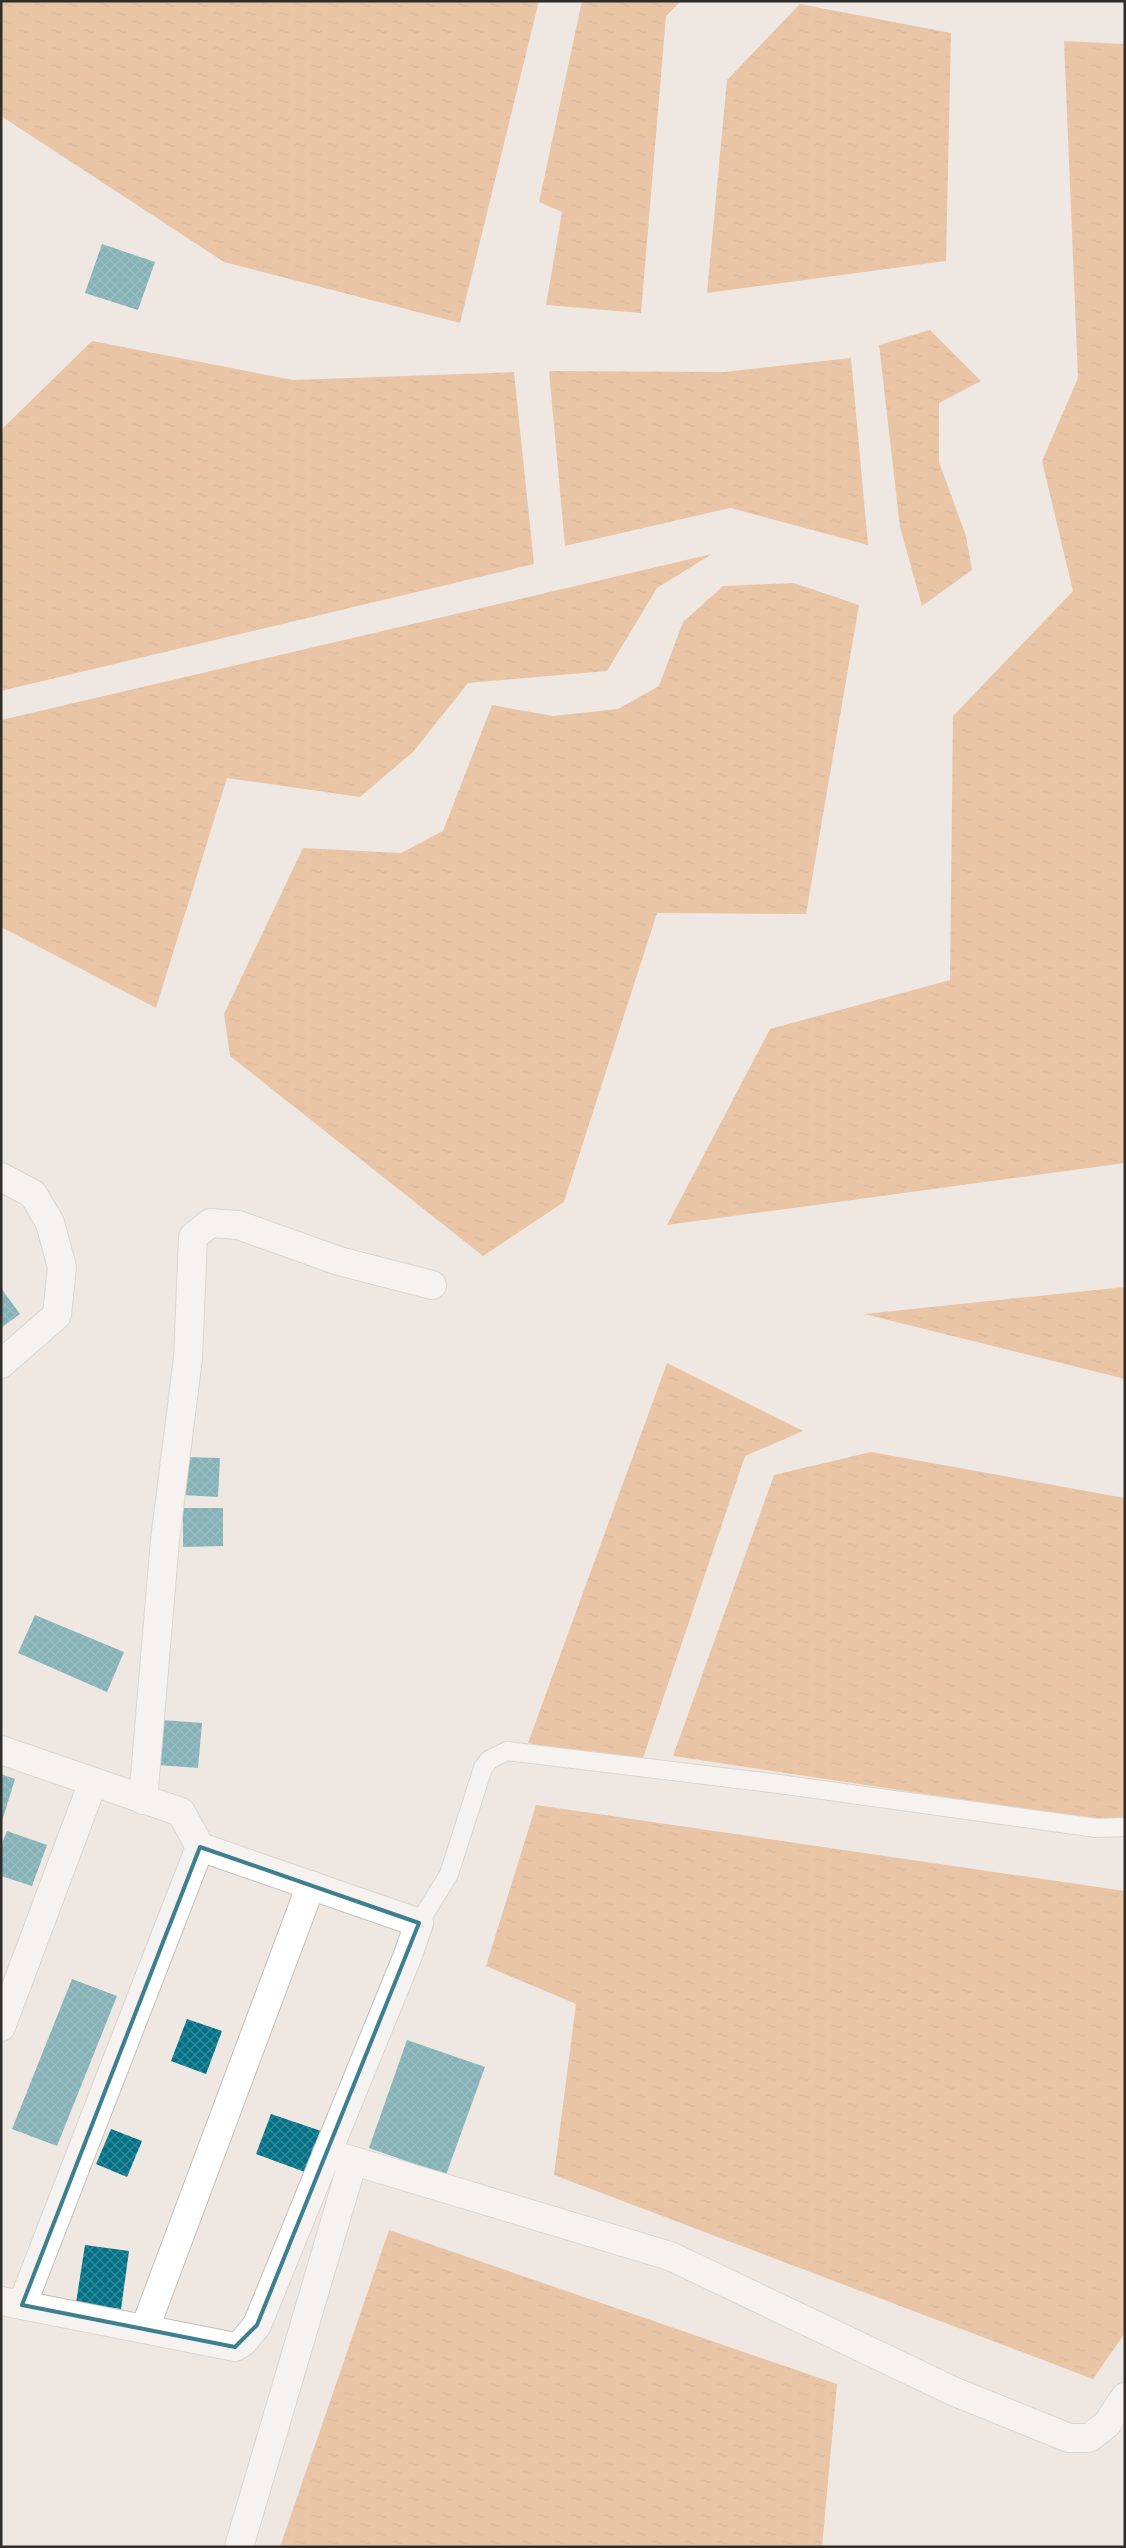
<svg xmlns="http://www.w3.org/2000/svg" width="1126" height="2548" font-family="Barlow,sans-serif">
	<style>
		.water { fill: url(#water-ripples) }
		.building { fill: url(#building-cross-hatch) }
		.lines { fill: none; stroke-linecap: round; stroke-linejoin: round }
		.service-casing { stroke: #c4beb8; stroke-width: 20 }
		.minor-casing { stroke: #c4beb8; stroke-width: 30 }
		.service { stroke: #fff; stroke-width: 18 }
		.minor { stroke: #fff; stroke-width: 28 }
		.marked { fill: none; stroke: #3d7f90; stroke-width: 4; stroke-linejoin: round }
	</style>
	<defs>
		<pattern id="water-ripples" width="26" height="14" patternUnits="userSpaceOnUse" patternTransform="scale(1.25)"><rect width="26" height="14" fill="#e29c5e"/><path d="M2 4q2-2 4 0t4 0M15 11q2-2 4 0t4 0" fill="none" stroke="#b8804e"/></pattern>
		<pattern id="building-cross-hatch" width="8" height="8" patternUnits="userSpaceOnUse" patternTransform="scale(1.25)"><rect width="8" height="8" fill="#007287"/><path d="M0 0l8 8M0 8l8-8" fill="none" stroke="#3a8998"/></pattern>
	</defs>
	<rect width="100%" height="100%" fill="#efe7e2"/>
	<g class="water">
		<path d="M1,1H539L460,323L224,262L1,116Z"/>
		<path d="M582,1H681L666,16L641,313L546,305L562,212L539,202Z"/>
		<path d="M800,4L951,33L946,261L707,293L727,80Z"/>
		<path d="M1064,41L1125,44V1163L667,1225L770,1029L950,980L953,716L1073,591L1042,461L1078,378Z"/>
		<path d="M930,330L981,381L939,403V462L966,536L972,570L922,606L900,527L879,345Z"/>
		<path d="M92,341L293,380L514,372L534,564L1,691V430Z"/>
		<path d="M851,358L868,545L730,508L565,546L549,371L724,372Z"/>
		<path d="M712,554L657,588L607,671L468,683L413,752L360,797L227,778L156,1008L1,927V720Z"/>
		<path d="M794,583L859,605L806,914L657,913L564,1202L483,1256L230,1056L224,1014L303,848L401,853L443,831L492,705L553,716L618,709L659,686L683,622L723,586Z"/>
		<path d="M1125,1287V1379L864,1314Z"/>
		<path d="M667,1363L803,1431L745,1456L640,1767L528,1743Z"/>
		<path d="M871,1452L1125,1498V1824L673,1756L774,1475Z"/>
		<path d="M536,1805L1125,1891V2333L1093,2379L554,2175L576,2004L486,1966Z"/>
		<path d="M389,2230L837,2384L822,2547H280Z"/>
	</g>
	<g class="building">
		<path d="M102,244L155,262L138,310L85,293Z"/>
		<path d="M1,1288L20,1314L1,1328Z"/>
		<path d="M186,1457L220,1458L218,1497L183,1495Z"/>
		<path d="M183,1508H223V1546L183,1547Z"/>
		<path d="M35,1615L124,1652L107,1692L18,1653Z"/>
		<path d="M162,1720L202,1723L198,1768L158,1765Z"/>
		<path d="M1,1774L15,1779L2,1821H1Z"/>
		<path d="M7,1831L47,1845L32,1886L1,1876V1846Z"/>
		<path d="M72,1979L117,1996L57,2146L12,2129Z"/>
		<path d="M187,2019L222,2031L206,2074L171,2061Z"/>
		<path d="M407,2040L485,2067L446,2175L369,2148Z"/>
		<path d="M271,2114L321,2131L305,2172L256,2154Z"/>
		<path d="M111,2129L142,2141L127,2177L96,2164Z"/>
		<path d="M85,2245L129,2251L121,2309L76,2303Z"/>
	</g>
	<g class="lines">
		<defs>
			<path id="service" d="M419,1923L449,1874L483,1768L489,1760L507,1751L779,1784L1097,1828L1125,1827"/>
			<g id="minor">
				<path d="M1,1177L33,1194L50,1223L62,1267L57,1315L1,1364"/>
				<path d="M1,1750L181,1812L200,1847L419,1923L408,1955L257,2325L243,2342L235,2347L1,2301"/>
				<path d="M143,1800L165,1540L188,1358L193,1237L210,1223L238,1225L339,1261L432,1285"/>
				<path d="M1,2027L93,1782"/>
				<path d="M327,2153L670,2256L955,2392L1069,2438H1089L1107,2424L1125,2397"/>
				<path d="M22,2305L200,1847"/>
				<path d="M145,2328L311,1885"/>
				<path d="M239,2547L353,2161"/>
			</g>
		</defs>
		<use href="#service" class="service-casing"/>
		<use href="#minor" class="minor-casing"/>
		<use href="#service" class="service"/>
		<use href="#minor" class="minor"/>
	</g>
	<path d="M0 0H1126V2548H0ZM200,1847L419,1923L257,2325L235,2347L22,2305Z" fill="#efe7e2" fill-opacity=".55" fill-rule="evenodd"/>
	<path class="marked" d="M200,1847L419,1923L257,2325L235,2347L22,2305Z"/>
	<rect width="1126" height="2548" fill="none" stroke="#2f2d2a" stroke-width="5"/>
</svg>
